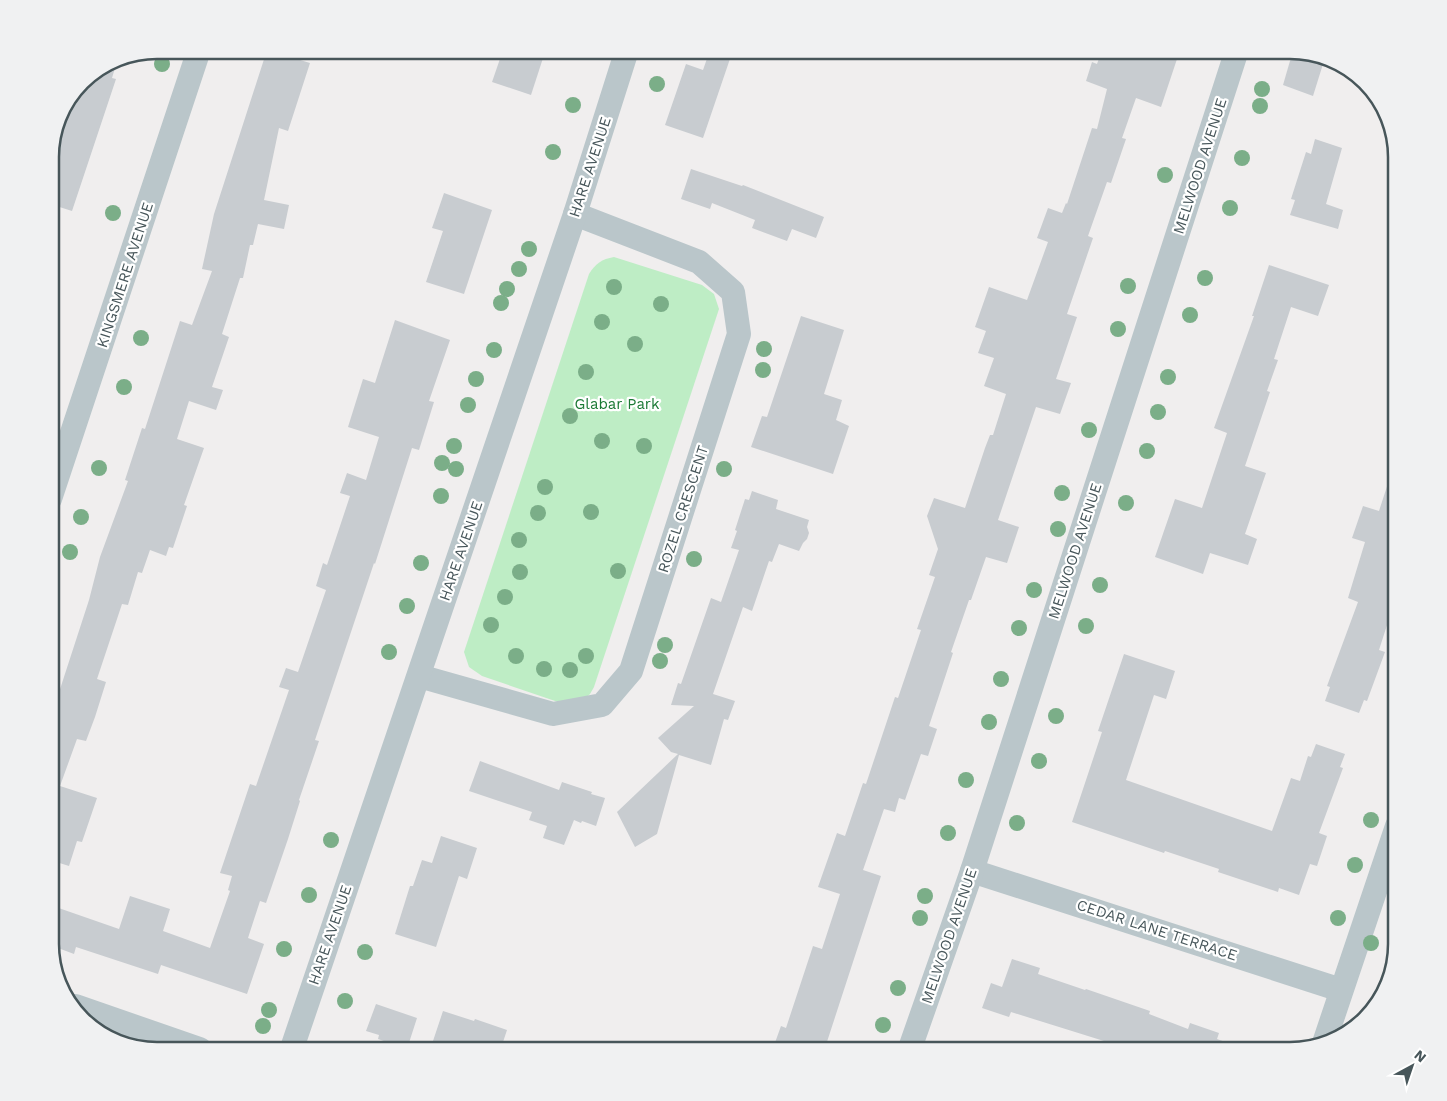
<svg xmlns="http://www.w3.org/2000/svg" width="1447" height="1101" font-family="'Work Sans',sans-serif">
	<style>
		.green { fill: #beedc5 }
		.building { fill: #c8ccd0 }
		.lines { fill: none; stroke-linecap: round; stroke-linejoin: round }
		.minor { stroke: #bac6ca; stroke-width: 24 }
		.tertiary { stroke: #bac6ca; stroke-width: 28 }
		.tree { fill: #7bae88 }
		.labels { text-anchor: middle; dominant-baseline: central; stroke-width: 4.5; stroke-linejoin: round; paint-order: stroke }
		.street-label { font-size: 15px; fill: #47565a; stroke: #fff }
		.park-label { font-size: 15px; fill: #1b7935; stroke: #fff }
		.rim { fill: none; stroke: #47565a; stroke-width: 2.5 }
	</style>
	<rect width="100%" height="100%" fill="#f0eeee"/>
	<path class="green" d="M614,257L702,285L714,294L719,309L594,687L590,694L584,700L561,703L482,676L469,667L464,652L589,274C595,264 602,259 614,257Z"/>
	<g class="building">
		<path d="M267,50L310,63L288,131L279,128L264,200L289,205L284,229L258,224L253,245H250L243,278H240L222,334L229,337L212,387L223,390L216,410L189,401L177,439L204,448L184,505L187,506L173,548L169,547L166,556L150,550L142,573L138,572L128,605L122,604L97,679L106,682L95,717L86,741L77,739L60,786L97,798L82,842L77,841L69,866L50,860V720L89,600L100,557L128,481L125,480L142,428L145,429L180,321L192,325L212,271L202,269L214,214Z"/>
		<path d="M503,50H530L544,55L531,95L492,82Z"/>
		<path d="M710,50H733L703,138L665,125L686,64L703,70Z"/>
		<path d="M1102,50H1180L1161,107L1136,98L1122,138L1126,139L1111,183L1107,182L1088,236L1093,238L1067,314L1077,317L1056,379L1071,383L1060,414L1036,407L998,520L1019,527L1007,563L986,557L971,600H969L951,652L953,653L929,726L937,729L928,756L921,754L905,800L899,798L895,812L884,809L863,870L881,876L824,1051H772L781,1026L786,1028L813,946L822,949L840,894L818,887L837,833L845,836L863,783L866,784L895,697L898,698L921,630L917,629L935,577L929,575L938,549L927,516L934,498L965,508L985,448L990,435H993L1006,394L984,386L994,358L978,353L986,331L975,327L989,287L1027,300L1048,242L1037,238L1048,208L1062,213L1066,203L1067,204L1092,128L1097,129L1107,89L1086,81L1092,62L1097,64Z"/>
		<path d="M1292,54L1323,64L1313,96L1283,85Z"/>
		<path d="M116,58H118L112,78L116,79L72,211L50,204V156L63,118L59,117L61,110L86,77Z"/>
		<path d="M1315,139L1342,148L1326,204L1343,210L1338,229L1290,215L1295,200L1291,199L1306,152L1311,154Z"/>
		<path d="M691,169L742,186L743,185L824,217L816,238L792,229L787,241L752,228L755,220L712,203L710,209L681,199Z"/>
		<path d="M444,193L492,210L464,294L426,282L443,231L432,228Z"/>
		<path d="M1269,265L1329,285L1318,316L1291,307L1274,359L1278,360L1267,391L1270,392L1245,466L1266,473L1245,534L1257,539L1248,565L1210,553L1203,574L1155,557L1175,499L1202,508L1227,433L1214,428L1254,316H1252Z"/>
		<path d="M801,316L844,330L824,394L842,400L836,420L849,426L833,474L751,447L762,416L767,417Z"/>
		<path d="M395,320L450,340L429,401L434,402L419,450L412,448L375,564L374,563L315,740L319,741L299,800L300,801L288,839L266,903L260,901L248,938L264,944L247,994L161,965L158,974L76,947L74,954L50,945V905L119,929L130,896L170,909L163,931L210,948L230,891L228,890L232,876L220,873L250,784L256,786L289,690L279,687L286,668L298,672L326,590L316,586L323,563L327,565L350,496L340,493L347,473L366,480L379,437L348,427L363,379L375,383Z"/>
		<path d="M1393,468L1397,469V594L1379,650L1385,652L1367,701L1364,700L1359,713L1325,701L1330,687L1327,686L1358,602L1348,598L1365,542L1352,538L1363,506L1379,511Z"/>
		<path d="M752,491L778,500L776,509L809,520L807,527L809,533L807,539L803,543L799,551L779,544L772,562L769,561L752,611L743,607L713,694L735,701L728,720L724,719L711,765L679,755L657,834L635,847L617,812L678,754L671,752L658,738L694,706L671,705L678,683L681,684L711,598L721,602L739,550L731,548L737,531L735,530L745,499L749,500Z"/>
		<path d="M1124,654L1175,671L1166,699L1154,695L1126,780L1272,831L1291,778L1300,781L1308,756L1311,757L1316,744L1345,754L1340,767L1343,768L1319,833L1327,836L1317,866L1310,864L1299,895L1279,888L1278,892L1218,872L1219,869L1165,851L1164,853L1072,822L1102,732L1098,731Z"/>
		<path d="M480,761L559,790L562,782L592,792L591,794L605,798L596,826L582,821L581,823L574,820L564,845L543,838L547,826L529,820L532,812L469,791Z"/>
		<path d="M441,836L477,848L467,879L459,876L436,947L395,934L410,886H413L422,860L432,863Z"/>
		<path d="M1012,959L1040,968L1038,974L1085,990L1086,989L1150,1011L1149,1014L1188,1029L1190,1023L1219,1033L1217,1039L1242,1048V1051H1136L1011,1012L1009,1017L982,1008L991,983L1002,987Z"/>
		<path d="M376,1004L417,1018L407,1049L378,1039L379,1035L366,1031Z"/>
		<path d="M443,1011L474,1021L475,1019L507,1030L500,1051H463L433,1041Z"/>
	</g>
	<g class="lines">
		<g class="minor">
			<path d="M50,499L199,50"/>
			<path d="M419,676L553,714L602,705L631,671L739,334L733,292L699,262L575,214"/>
			<path d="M972,871L1341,990"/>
			<path d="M1324,1043L1397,826"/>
			<path d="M291,1051L575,214L627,50"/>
			<path d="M909,1051L972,871L1237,50"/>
		</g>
		<path class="tertiary" d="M75,1008L199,1051"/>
	</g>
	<g class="tree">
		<circle cx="162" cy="64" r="8"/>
		<circle cx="657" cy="84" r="8"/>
		<circle cx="1262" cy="89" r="8"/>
		<circle cx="573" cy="105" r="8"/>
		<circle cx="1260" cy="106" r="8"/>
		<circle cx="553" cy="152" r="8"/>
		<circle cx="1242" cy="158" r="8"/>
		<circle cx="1165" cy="175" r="8"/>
		<circle cx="1230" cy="208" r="8"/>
		<circle cx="113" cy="213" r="8"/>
		<circle cx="529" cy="249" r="8"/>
		<circle cx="519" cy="269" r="8"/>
		<circle cx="1205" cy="278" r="8"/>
		<circle cx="1128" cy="286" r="8"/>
		<circle cx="614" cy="287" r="8"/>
		<circle cx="507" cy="289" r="8"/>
		<circle cx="501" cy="303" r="8"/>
		<circle cx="661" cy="304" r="8"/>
		<circle cx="1190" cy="315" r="8"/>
		<circle cx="602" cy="322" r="8"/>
		<circle cx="1118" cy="329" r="8"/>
		<circle cx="141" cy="338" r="8"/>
		<circle cx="635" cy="344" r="8"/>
		<circle cx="764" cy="349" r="8"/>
		<circle cx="494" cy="350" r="8"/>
		<circle cx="763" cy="370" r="8"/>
		<circle cx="586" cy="372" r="8"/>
		<circle cx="1168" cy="377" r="8"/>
		<circle cx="476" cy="379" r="8"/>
		<circle cx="124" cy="387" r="8"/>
		<circle cx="468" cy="405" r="8"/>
		<circle cx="1158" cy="412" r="8"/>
		<circle cx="570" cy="416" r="8"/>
		<circle cx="1089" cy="430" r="8"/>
		<circle cx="602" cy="441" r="8"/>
		<circle cx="454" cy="446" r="8"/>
		<circle cx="644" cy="446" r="8"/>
		<circle cx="1147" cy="451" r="8"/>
		<circle cx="442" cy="463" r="8"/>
		<circle cx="99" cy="468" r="8"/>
		<circle cx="456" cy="469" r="8"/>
		<circle cx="724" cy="469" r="8"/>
		<circle cx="545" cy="487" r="8"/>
		<circle cx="1062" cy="493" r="8"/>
		<circle cx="441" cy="496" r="8"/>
		<circle cx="1126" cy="503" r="8"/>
		<circle cx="591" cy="512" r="8"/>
		<circle cx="538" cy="513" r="8"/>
		<circle cx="81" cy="517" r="8"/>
		<circle cx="1058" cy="529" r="8"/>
		<circle cx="519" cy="540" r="8"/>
		<circle cx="70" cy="552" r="8"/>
		<circle cx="694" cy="559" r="8"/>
		<circle cx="421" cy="563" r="8"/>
		<circle cx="618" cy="571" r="8"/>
		<circle cx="520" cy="572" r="8"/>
		<circle cx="1100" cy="585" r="8"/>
		<circle cx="1034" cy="590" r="8"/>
		<circle cx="505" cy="597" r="8"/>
		<circle cx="407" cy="606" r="8"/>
		<circle cx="491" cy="625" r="8"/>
		<circle cx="1086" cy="626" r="8"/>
		<circle cx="1019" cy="628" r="8"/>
		<circle cx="665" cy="645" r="8"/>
		<circle cx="389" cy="652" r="8"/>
		<circle cx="516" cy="656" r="8"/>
		<circle cx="586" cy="656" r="8"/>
		<circle cx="660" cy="661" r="8"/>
		<circle cx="544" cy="669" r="8"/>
		<circle cx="570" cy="670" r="8"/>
		<circle cx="1001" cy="679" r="8"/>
		<circle cx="1056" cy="716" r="8"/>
		<circle cx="989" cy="722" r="8"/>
		<circle cx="1039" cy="761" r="8"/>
		<circle cx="966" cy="780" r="8"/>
		<circle cx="1371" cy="820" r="8"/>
		<circle cx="1017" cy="823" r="8"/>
		<circle cx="948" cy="833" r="8"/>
		<circle cx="331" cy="840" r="8"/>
		<circle cx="1355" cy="865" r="8"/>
		<circle cx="309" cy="895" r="8"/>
		<circle cx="925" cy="896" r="8"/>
		<circle cx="920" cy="918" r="8"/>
		<circle cx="1338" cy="918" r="8"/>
		<circle cx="1371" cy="943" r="8"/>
		<circle cx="284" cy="949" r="8"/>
		<circle cx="365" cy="952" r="8"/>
		<circle cx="898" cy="988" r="8"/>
		<circle cx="345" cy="1001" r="8"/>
		<circle cx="269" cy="1010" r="8"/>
		<circle cx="883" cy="1025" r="8"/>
		<circle cx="263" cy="1026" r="8"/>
	</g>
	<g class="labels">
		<g class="street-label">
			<text transform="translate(1200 166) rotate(-72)">MELWOOD AVENUE</text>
			<text transform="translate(590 167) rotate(-72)">HARE AVENUE</text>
			<text transform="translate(125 275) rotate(-72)">KINGSMERE AVENUE</text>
			<text transform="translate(683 509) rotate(-72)">ROZEL CRESCENT</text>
			<text transform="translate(461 551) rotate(-71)">HARE AVENUE</text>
			<text transform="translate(1075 551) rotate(-72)">MELWOOD AVENUE</text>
			<text transform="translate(1157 930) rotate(18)">CEDAR LANE TERRACE</text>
			<text transform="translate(330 935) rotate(-71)">HARE AVENUE</text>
			<text transform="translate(949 936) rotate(-71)">MELWOOD AVENUE</text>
		</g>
		<g class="park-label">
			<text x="617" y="404">Glabar Park</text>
		</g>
	</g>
	<path d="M0 0H1447V1101H0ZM157 59H1290A98 98 0 0 1 1388 157V944A98 98 0 0 1 1290 1042H157A98 98 0 0 1 59 944V157A98 98 0 0 1 157 59Z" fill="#f0f1f2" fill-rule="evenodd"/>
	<path class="rim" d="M157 59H1290A98 98 0 0 1 1388 157V944A98 98 0 0 1 1290 1042H157A98 98 0 0 1 59 944V157A98 98 0 0 1 157 59Z"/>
	<g transform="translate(1412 1066) rotate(40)" stroke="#ffffff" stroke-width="4" paint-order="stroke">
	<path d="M0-4L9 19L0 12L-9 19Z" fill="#47565a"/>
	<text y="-8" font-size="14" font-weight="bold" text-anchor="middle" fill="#47565a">N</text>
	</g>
</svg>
